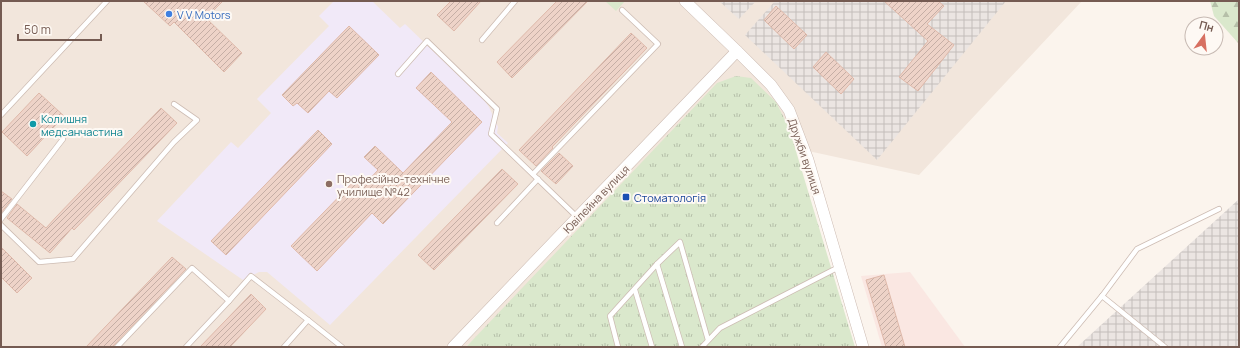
<svg xmlns="http://www.w3.org/2000/svg" width="1240" height="348" font-family="Manrope,sans-serif">
	<style>
		.residential { fill: #f2e6dc }
		.commercial { fill: #fae7e2 }
		.industrial { fill: url(#industrial-grid) }
		.education { fill: #f1e9f8 }
		.grass { fill: url(#grass-tufts) }
		.forest { fill: url(#forest-firs) }
		.green { fill: #dae8cc }
		.building { fill: url(#building-hatch); stroke: #dfb9aa }
		.lines { fill: none; stroke-linecap: round; stroke-linejoin: round }
		.service-casing { stroke: #cdbcb3; stroke-width: 6 }
		.tertiary-casing { stroke: #cdbcb3; stroke-width: 12 }
		.service { stroke: #fff; stroke-width: 4.5 }
		.tertiary { stroke: #fff; stroke-width: 11 }
		.shop-dot { fill: #3f7fe0; stroke: #fef9f4; stroke-width: 1.5 }
		.culture-dot { fill: #0f9aa8; stroke: #fef9f4; stroke-width: 1.5 }
		.education-dot { fill: #8d6e63; stroke: #fef9f4; stroke-width: 1.5 }
		.transit-dot { fill: #1a4fb4; stroke: #fef9f4; stroke-width: 1.5 }
		.labels { text-anchor: middle; dominant-baseline: central; stroke-width: 4; stroke-linejoin: round; paint-order: stroke }
		.shop-label { font-size: 11px; fill: #366cbe; stroke: #fef9f4; text-anchor: start }
		.culture-label { font-size: 11px; fill: #0d838f; stroke: #fef9f4; text-anchor: start }
		.street-label { font-size: 11px; fill: #755b52; stroke: #fef9f4 }
		.education-label { font-size: 11px; fill: #785e54; stroke: #fef9f4; text-anchor: start }
		.transit-label { font-size: 11px; fill: #164399; stroke: #fef9f4; text-anchor: start }
	</style>
	<defs>
		<pattern id="industrial-grid" width="8" height="8" patternUnits="userSpaceOnUse"><rect width="8" height="8" fill="#ebe5e2"/><path d="M0 4h8M4 0v8" fill="none" stroke="#c3bdba"/></pattern>
		<pattern id="grass-tufts" width="24" height="20" patternUnits="userSpaceOnUse"><rect width="24" height="20" fill="#dae8cc"/><path d="M3 7l-1-3M5 7V3M7 7l1-3M15 17l-1-3M17 17v-4M19 17l1-3" fill="none" stroke="#b5bfa8"/></pattern>
		<pattern id="forest-firs" width="22" height="20" patternUnits="userSpaceOnUse"><rect width="22" height="20" fill="#dae8cc"/><path d="M5 1l3.5 6h-7zM16 11l3.5 6h-7z" fill="#b5bfa8"/></pattern>
		<pattern id="building-hatch" width="6" height="6" patternUnits="userSpaceOnUse"><rect width="6" height="6" fill="#eed3c8"/><path d="M-1 1l2-2M0 6l6-6M5 7l2-2" fill="none" stroke="#c5aea5"/></pattern>
	</defs>
	<rect width="100%" height="100%" fill="#fbf4ed"/>
	<path class="residential" d="M1,1H1082L919,175L721,132L465,347H1Z"/>
	<path class="commercial" d="M910,272L965,347H882L861,276Z"/>
	<g class="industrial">
		<path d="M719,1H756L739,19Z"/>
		<path d="M775,1H1006L877,160L745,35Z"/>
		<path d="M1239,199V347H1077Z"/>
	</g>
	<path class="education" d="M334,1H372L400,28L405,24L484,100L489,107L498,127L497,133L508,143L330,325L267,272H259L243,280L157,221L231,142L238,148L271,113L257,99L329,26L319,16Z"/>
	<path class="grass" d="M736,76L751,78L776,102L789,128L855,347H466L717,83Z"/>
	<path class="forest" d="M1210,1H1239V44L1214,16Z"/>
	<path class="green" d="M605,1H625L616,11Z"/>
	<g class="building">
		<path d="M143,1H223L206,18L242,53L224,72L174,22L170,26Z"/>
		<path d="M451,1H481L454,31L437,15Z"/>
		<path d="M557,1H588L512,78L497,62Z"/>
		<path d="M884,1H938L944,6L927,24L954,45L918,91L899,77L928,41Z"/>
		<path d="M776,6L807,35L794,49L764,20Z"/>
		<path d="M349,26L379,55L337,98L329,91L308,113L297,103L293,106L282,95Z"/>
		<path d="M631,33L647,48L552,147L553,148L536,166L519,150Z"/>
		<path d="M826,52L854,79L841,94L813,67Z"/>
		<path d="M431,72L482,122L383,224L372,213L317,271L291,246L357,178L364,185L378,170L364,157L375,146L403,173L452,122L416,88Z"/>
		<path d="M39,93L64,116L27,156L2,132Z"/>
		<path d="M161,108L177,123L74,230L72,228L50,253L7,218L17,204L46,228L56,217Z"/>
		<path d="M318,130L332,144L226,255L211,241Z"/>
		<path d="M559,153L573,166L556,184L541,171Z"/>
		<path d="M502,169L518,184L434,270L418,255Z"/>
		<path d="M1,191L12,199L1,213Z"/>
		<path d="M1,247L32,278L17,293L1,277Z"/>
		<path d="M172,257L186,269L112,347H86Z"/>
		<path d="M884,275L905,347H886L866,280Z"/>
		<path d="M251,294L266,309L230,347H200Z"/>
	</g>
	<g class="lines">
		<defs>
			<g id="service">
				<path d="M482,40L515,1"/>
				<path d="M398,74L427,41L497,109L491,134L577,217"/>
				<path d="M1,115L107,1"/>
				<path d="M533,174L658,44L622,10"/>
				<path d="M1,219L63,139"/>
				<path d="M497,223L538,179"/>
				<path d="M1,225L39,262L73,259L174,142L197,120L174,104"/>
				<path d="M657,264L682,347"/>
				<path d="M635,290L652,347"/>
				<path d="M1102,296L1137,249L1219,209"/>
				<path d="M229,301L251,276L308,320"/>
				<path d="M117,347L192,268L229,301L186,347"/>
				<path d="M284,347L308,320L342,347"/>
				<path d="M618,347L610,316L657,264L680,242L708,340"/>
				<path d="M702,347L720,328L839,267"/>
				<path d="M1060,347L1102,296L1165,347"/>
			</g>
			<g id="tertiary">
				<path d="M685,1L737,51L771,85L789,110L808,160L863,347"/>
				<path d="M453,347L737,51"/>
			</g>
		</defs>
		<use href="#service" class="service-casing"/>
		<use href="#tertiary" class="tertiary-casing"/>
		<use href="#service" class="service"/>
		<use href="#tertiary" class="tertiary"/>
	</g>
	<circle class="shop-dot" cx="169" cy="14" r="4"/>
	<circle class="culture-dot" cx="33" cy="124" r="4"/>
	<circle class="education-dot" cx="329" cy="184" r="4"/>
	<rect class="transit-dot" x="622" y="193" width="8" height="8" rx="2"/>
	<g class="labels">
		<g class="shop-label">
			<text x="177" y="14">V V Motors</text>
		</g>
		<g class="culture-label">
			<text x="41" y="118">Колишня<tspan x="41" dy="13">медсанчастина</tspan></text>
		</g>
		<g class="street-label">
			<text transform="translate(805 156) rotate(71)">Дружби вулиця</text>
			<text transform="translate(596 199) rotate(-46)">Ювілейна вулиця</text>
		</g>
		<g class="education-label">
			<text x="337" y="178">Професійно-технічне<tspan x="337" dy="13">училище №42</tspan></text>
		</g>
		<g class="transit-label">
			<text x="634" y="197">Стоматологія</text>
		</g>
	</g>
	<rect width="1240" height="348" fill="none" stroke="#755b52" stroke-width="4"/>
	<g transform="translate(1204 36) rotate(15)"><circle r="19" fill="#fef9f4" stroke="#c7bab3"/>
	<path d="M0-3L7 15L0 10L-7 15Z" fill="#d77061"/>
	<text y="-6" font-size="11" font-weight="bold" text-anchor="middle" fill="#755b52">Пн</text>
	</g>
	<path d="M18 34v6h83v-6" fill="none" stroke="#755b52" stroke-width="2"/>
	<text x="24" y="34" font-size="12" fill="#755b52" stroke="#fef9f4" stroke-width="3" paint-order="stroke">50 m</text>
</svg>
